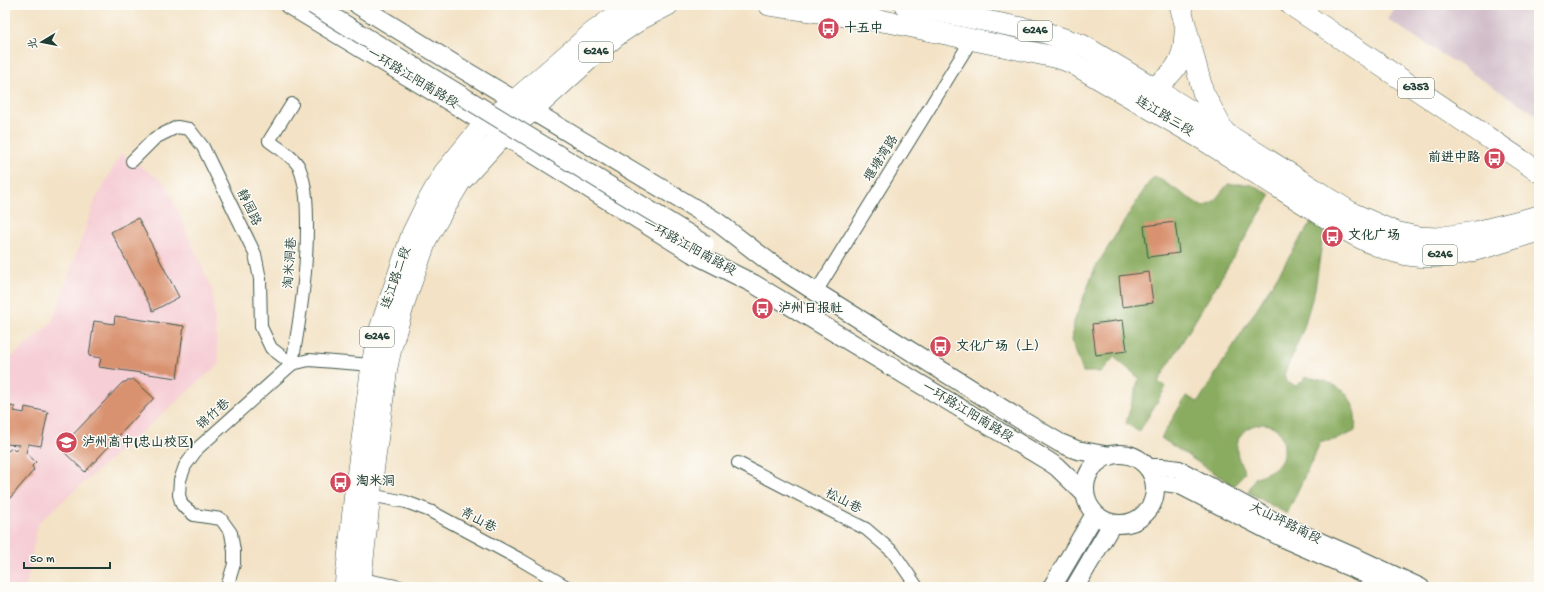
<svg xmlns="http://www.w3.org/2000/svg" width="1544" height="592" font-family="'Gochi Hand','LXGW WenKai TC',sans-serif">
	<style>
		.built { fill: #f6cfd6 }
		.industrial { fill: #d1bdc9 }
		.forest { fill: #8aac60; stroke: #54744a }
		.building { fill: #d9926f }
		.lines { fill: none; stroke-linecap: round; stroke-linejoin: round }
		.street-casing { stroke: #3f564a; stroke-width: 14 }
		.secondary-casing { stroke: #3f564a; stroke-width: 18 }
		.primary-casing { stroke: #3f564a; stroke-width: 20 }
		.highway-casing { stroke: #3f564a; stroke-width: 22 }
		.street { stroke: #fff; stroke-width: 12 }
		.secondary { stroke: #fff; stroke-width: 16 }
		.primary { stroke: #fff; stroke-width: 18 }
		.highway { stroke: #fff; stroke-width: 21 }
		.primary-bridge-casing { stroke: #3f564a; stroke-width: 20; stroke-linecap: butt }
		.primary-bridge { stroke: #fff; stroke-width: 18 }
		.labels { text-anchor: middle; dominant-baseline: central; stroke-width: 3; stroke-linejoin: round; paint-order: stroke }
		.shield { fill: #fdfcf7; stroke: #62766e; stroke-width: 1 }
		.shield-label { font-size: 12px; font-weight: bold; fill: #1f3d34 }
		.poi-label { font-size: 13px; font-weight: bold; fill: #1f3d34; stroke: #fdfcf7; text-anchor: start }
		.street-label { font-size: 13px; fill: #1f3d34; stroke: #fdfcf7 }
	</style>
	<rect width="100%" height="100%" fill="#fdfcf7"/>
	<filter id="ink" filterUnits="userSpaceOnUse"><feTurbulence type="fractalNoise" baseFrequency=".025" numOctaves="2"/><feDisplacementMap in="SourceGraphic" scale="8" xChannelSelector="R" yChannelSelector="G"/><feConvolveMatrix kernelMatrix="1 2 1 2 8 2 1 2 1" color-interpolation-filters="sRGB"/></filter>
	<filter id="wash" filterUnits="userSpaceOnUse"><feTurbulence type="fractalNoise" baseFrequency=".012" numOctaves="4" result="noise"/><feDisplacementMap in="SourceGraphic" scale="16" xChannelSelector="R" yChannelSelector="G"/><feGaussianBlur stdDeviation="0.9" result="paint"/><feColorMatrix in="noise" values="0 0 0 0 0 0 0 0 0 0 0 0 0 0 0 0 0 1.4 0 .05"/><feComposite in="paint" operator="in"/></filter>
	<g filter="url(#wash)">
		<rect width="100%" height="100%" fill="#f3e2c5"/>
		<path class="built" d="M121,153L166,184L212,290L219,364L38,523L26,587H5V363L52,322L95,201Z"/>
		<path class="industrial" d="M1397,5H1539V116L1387,19Z"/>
		<g class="forest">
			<path d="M1155,176L1203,207L1214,201L1228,184H1250L1271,195L1158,382L1166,387L1139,432L1126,423L1139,378L1114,357L1101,372H1083L1072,341L1074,322L1095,268L1147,185Z"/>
			<path d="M1313,219L1324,230L1315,289L1303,330L1284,375L1288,383L1297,386L1306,377C1339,382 1359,395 1355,431C1343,437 1334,442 1321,441L1287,514L1248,492L1255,478C1263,474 1271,472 1277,466C1289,456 1285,429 1269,425C1254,421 1238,431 1237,446C1236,456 1241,464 1245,472L1234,486L1161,438L1186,396L1198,402Z"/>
		</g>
		<g id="blocks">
			<g class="building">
				<path d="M138,218L179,297L153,311L111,232Z"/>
				<path d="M1175,222L1179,253L1148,257L1144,226Z"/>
				<path d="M1149,272L1153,303L1122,307L1119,276Z"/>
				<path d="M115,316L184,326L177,378L99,367L101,358L89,356L94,321L114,324Z"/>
				<path d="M1123,320L1127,351L1096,355L1092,324Z"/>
				<path d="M133,379L154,398L85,472L64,452L70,446L66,442L122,383Z"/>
				<path d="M5,405L15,407L14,411L24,413L25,407L48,412L41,446L28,444L26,453L36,462L32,466L34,470L5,504V449L8,451L12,448L15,451L20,445L5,444Z"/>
			</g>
		</g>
	</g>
	<g filter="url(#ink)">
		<use href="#blocks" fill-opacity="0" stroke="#3f564a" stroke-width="1"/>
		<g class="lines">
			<defs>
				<g id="street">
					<path d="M292,104L269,141C277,147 295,158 299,167C307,187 307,207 307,227C307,274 300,319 292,364L309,360L372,365"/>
					<path d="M132,161L155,138L177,127L189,129L203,147L255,254L260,279L261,327L271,348L292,364L198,448L185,466L180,480L179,495L182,505L194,515L221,519L231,533L234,551V564L227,587"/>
					<path d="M816,292L972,39"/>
					<path d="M738,463L866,529L893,552L917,587"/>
					<path d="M370,495L406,502L430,511L521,560L567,587"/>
					<path d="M356,578L401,587"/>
				</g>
				<g id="secondary">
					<path d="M1147,467H1163L1179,469L1279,523L1359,558L1421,587"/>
					<path d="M1155,484L1164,483L1178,485L1287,541L1393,587"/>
				</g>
				<g id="primary">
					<path d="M289,5L457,106L692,253L754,284L1048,461L1057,467L1085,494"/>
					<path d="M358,5L459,67L716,221L768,261L816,292L1021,420L1060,443L1077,450L1110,456"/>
					<circle cx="1120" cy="489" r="35"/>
					<path d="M1052,587L1095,514"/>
					<path d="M1075,587L1112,524"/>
				</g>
				<g id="highway">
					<path d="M769,5L889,22L1059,58L1072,63L1202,139L1344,229C1364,241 1384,250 1407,255C1451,263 1497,243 1539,231"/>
					<path d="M905,5L1043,32L1082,45L1154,88L1352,213L1395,232L1417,237L1437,238L1476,232L1539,216"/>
					<path d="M1180,5L1203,92L1224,132"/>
					<path d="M1291,5L1539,172"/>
					<path d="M1144,95C1170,76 1184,68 1185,33"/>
					<path d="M345,587L355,492L372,365L377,338L412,234L428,201L444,173L485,123L515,100L592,33L630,5"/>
					<path d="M360,587L370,495L387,367L392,344L406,297L427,238L460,182L503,135L532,111L597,52L620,33L641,19L668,5"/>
				</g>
			</defs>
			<use href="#street" class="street-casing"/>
			<use href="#secondary" class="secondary-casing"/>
			<use href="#primary" class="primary-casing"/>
			<use href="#highway" class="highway-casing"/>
			<use href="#street" class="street"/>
			<use href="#secondary" class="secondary"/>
			<use href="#primary" class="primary"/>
			<use href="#highway" class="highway"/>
			<defs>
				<path id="primary-bridge" d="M313,5L705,244"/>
			</defs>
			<use href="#primary-bridge" class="primary-bridge-casing"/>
			<use href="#primary-bridge" class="primary-bridge"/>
		</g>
	</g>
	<defs>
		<symbol id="bus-disc" viewBox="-11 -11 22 22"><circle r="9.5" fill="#d1495b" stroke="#fdfcf7"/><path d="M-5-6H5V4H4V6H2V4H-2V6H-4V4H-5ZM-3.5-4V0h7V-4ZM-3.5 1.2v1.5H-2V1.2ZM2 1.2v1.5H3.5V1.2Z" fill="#fff"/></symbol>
		<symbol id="school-disc" viewBox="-11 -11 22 22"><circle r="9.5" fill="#d1495b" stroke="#fdfcf7"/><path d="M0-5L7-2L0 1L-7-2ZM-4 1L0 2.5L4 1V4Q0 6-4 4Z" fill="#fff"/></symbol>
	</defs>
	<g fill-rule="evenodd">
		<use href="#bus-disc" x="816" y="16" width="25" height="25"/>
		<use href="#bus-disc" x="1482" y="146" width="25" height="25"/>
		<use href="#bus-disc" x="1320" y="224" width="25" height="25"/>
		<use href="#bus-disc" x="750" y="296" width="25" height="25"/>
		<use href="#bus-disc" x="928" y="334" width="25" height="25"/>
		<use href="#school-disc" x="54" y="430" width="25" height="25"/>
		<use href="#bus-disc" x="328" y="470" width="25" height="25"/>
	</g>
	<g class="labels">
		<g class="shield">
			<rect x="1018" y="21" width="34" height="20" rx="3"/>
			<rect x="579" y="42" width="34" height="20" rx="3"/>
			<rect x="1398" y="78" width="36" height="20" rx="3"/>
			<rect x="1423" y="245" width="34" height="20" rx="3"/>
			<rect x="360" y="327" width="34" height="20" rx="3"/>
		</g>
		<g class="shield-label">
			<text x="1035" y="31">G246</text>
			<text x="596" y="52">G246</text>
			<text x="1416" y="88">G353</text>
			<text x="1440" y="255">G246</text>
			<text x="377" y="337">G246</text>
		</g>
		<g class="poi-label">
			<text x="844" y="29">十五中</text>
			<text x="1480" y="158" text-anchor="end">前进中路</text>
			<text x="1348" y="236">文化广场</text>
			<text x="778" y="309">泸州日报社</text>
			<text x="956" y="347">文化广场（上）</text>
			<text x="82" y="443">泸州高中(忠山校区)</text>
			<text x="356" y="482">淘米洞</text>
		</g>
		<g class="street-label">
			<text transform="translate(412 79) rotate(31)">一环路江阳南路段</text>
			<text transform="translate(1164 117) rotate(31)">连江路三段</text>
			<text transform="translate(882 159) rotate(-58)">堰塘湾路</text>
			<text transform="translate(248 208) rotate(64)">静园路</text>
			<text transform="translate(689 248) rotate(29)">一环路江阳南路段</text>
			<text transform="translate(291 263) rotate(-86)">淘米洞巷</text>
			<text transform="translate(397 278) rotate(-71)">连江路二段</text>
			<text transform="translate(967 413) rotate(31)">一环路江阳南路段</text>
			<text transform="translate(214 415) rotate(-41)">锦竹巷</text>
			<text transform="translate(843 502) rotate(27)">松山巷</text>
			<text transform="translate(478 521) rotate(28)">青山巷</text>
			<text transform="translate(1285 524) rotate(26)">大山坪路南段</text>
		</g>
	</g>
	<rect width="1544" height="592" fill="none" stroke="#fdfcf7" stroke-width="20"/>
	<g transform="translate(42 42) rotate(260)" stroke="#fdfcf7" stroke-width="3" paint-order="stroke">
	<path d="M0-3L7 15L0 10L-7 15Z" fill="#1f3d34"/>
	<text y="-6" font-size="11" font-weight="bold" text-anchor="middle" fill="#1f3d34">北</text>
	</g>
	<path d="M24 562v6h86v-6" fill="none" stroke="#1f3d34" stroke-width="2"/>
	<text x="30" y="562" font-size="12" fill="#1f3d34" stroke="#fdfcf7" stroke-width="3" paint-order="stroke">50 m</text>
</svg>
